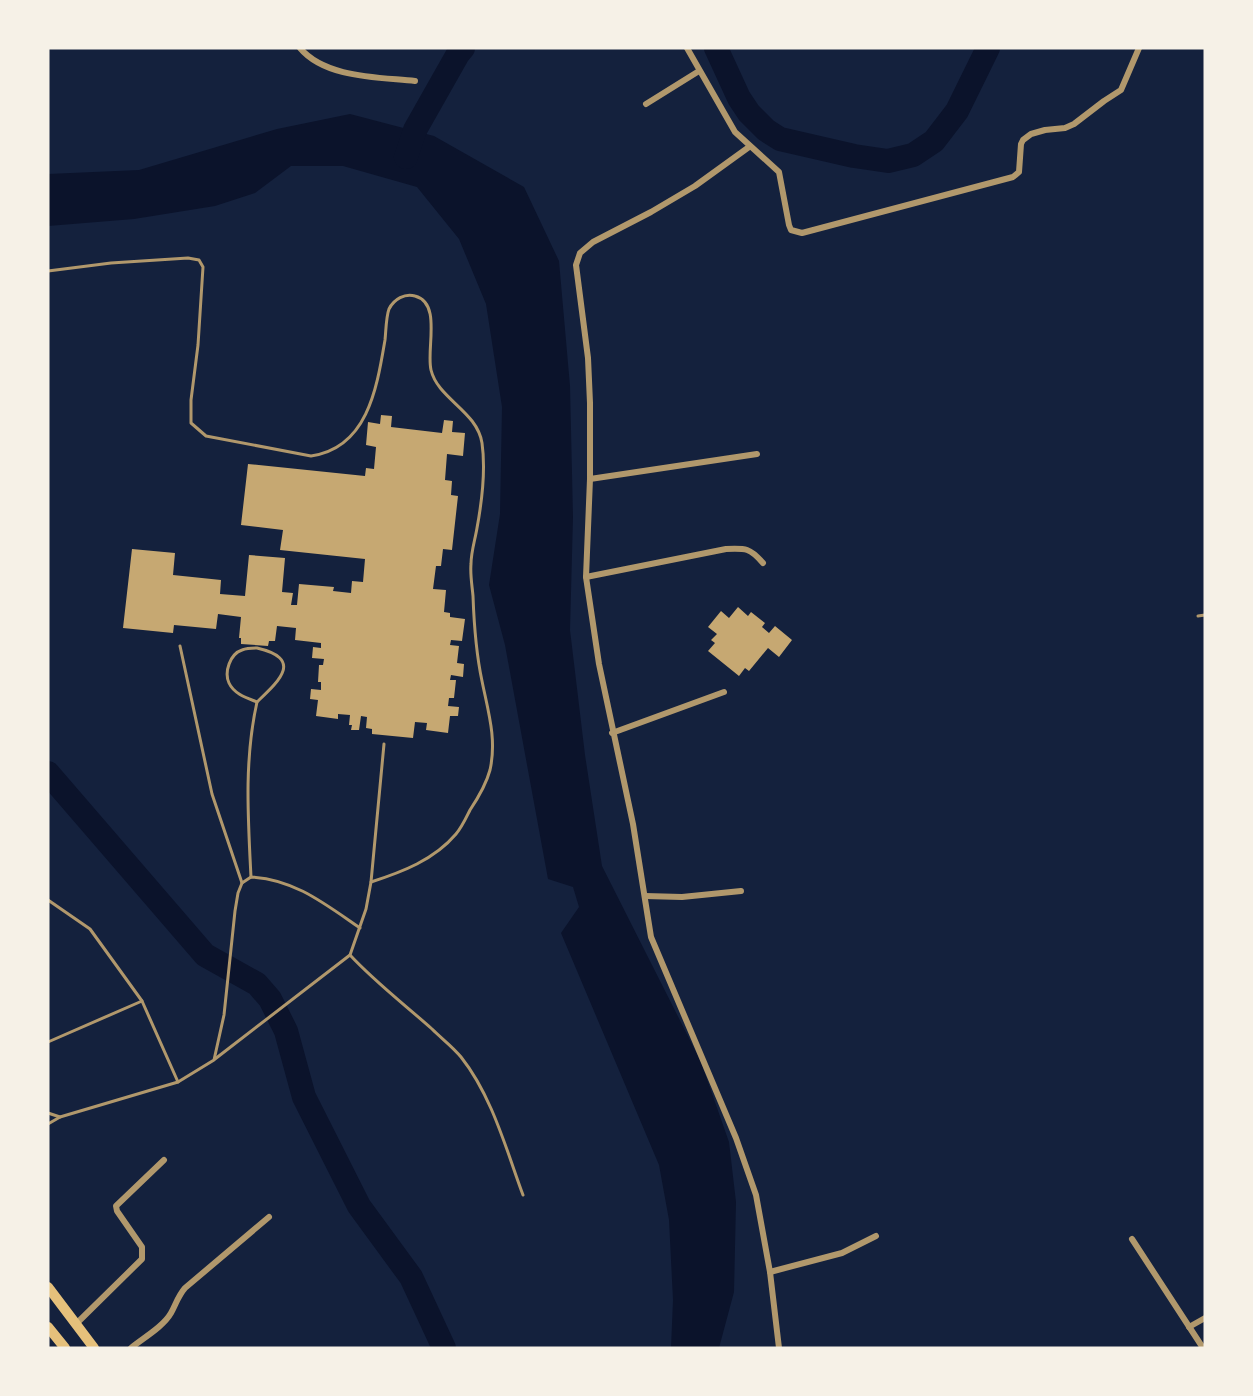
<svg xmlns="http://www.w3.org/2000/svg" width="1253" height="1396" font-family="'Titillium Web',sans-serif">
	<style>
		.water { fill: #0b132b }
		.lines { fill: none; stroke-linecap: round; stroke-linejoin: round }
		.river { stroke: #0b132b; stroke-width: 24 }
		.building { fill: #c6a872 }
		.service { stroke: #b1986c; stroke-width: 3 }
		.minor { stroke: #b1986c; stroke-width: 6 }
		.trunk { stroke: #e5c07b; stroke-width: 10 }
	</style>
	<rect width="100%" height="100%" fill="#14213d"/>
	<path class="water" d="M350,114L434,136L524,187L559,261L570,386L573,517L570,630L585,755L602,866L701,1062L729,1142L736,1202L734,1292L719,1348H671L673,1300L669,1220L659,1165L561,933L579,907L573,887L548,879L505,645L489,585L500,514L502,407L486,304L459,239L417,187L343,166H291L255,193L215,206L134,219L48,226V174L139,170L277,129Z"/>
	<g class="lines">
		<g class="river">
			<path d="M716,48L739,98L749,113L766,130L780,139L854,156L888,161L913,155L934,141L957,111L988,48"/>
			<path d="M406,157L415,130L458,54L463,48"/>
			<path d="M48,773L205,955L257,984L270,999L286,1031L304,1097L359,1206L411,1277L444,1348"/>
		</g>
	</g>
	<g class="building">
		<path d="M381,415L392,416L391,427L442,433L444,420L453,421L452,432L465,433L463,456L447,454L445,480L452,481L451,495L458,496L452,550L443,549L441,566H436L433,589L446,590L444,612L450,613V617L465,619L462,641L451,640L450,645L459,646L457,663L464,664L463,677L451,675L450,680H456L454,698H449L448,706L459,707L458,716H450L448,733L426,730L427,723L415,722L413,738L372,734V729L366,728L367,717L361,716L359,730H351L352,725H349L350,715L338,714V719L316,716L318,700L310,699L311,689L321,690V682H318L319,665H323L324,659L312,658L313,647L321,648V643L295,640L296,628L277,626L275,641H269L268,646L241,644V638H239L241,617L218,614L216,629L174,625L173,633L123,628L132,549L175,553L173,575L221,580L220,594L245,596L249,555L285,558L282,592L293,593L291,605H297L299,584L334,587L333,591L351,593L352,581L363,582L365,559L280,550L283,530L241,525L248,464L365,476L366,468L374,469L376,447L366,445L368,422L380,424Z"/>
		<path d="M738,607L748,616L751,612L765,623L762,627L769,633L775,626L792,640L779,657L768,648L749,671L745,668L739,676L708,651L715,643L711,640L717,634L708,627L721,611L729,618Z"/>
	</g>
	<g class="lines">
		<g class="service">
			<path d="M48,271L111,263L188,258L199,260L203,267L198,345L191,400V423L206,436L311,456C368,448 377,387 385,340C386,331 386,317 389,309C394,299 405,293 415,296C442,303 426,349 431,370C438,399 477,411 482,443C486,471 482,501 477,528C475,540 471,552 471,564C470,574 472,585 473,596C474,624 476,653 482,681C488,711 497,739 490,770C486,785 478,798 470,810C466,818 462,827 456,834C434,860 402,872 371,882"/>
			<path d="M1198,616L1205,615"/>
			<path d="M257,648C304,659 279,681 257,702C247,698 234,694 229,683C224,672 230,654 242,650C247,648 252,648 257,648Z"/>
			<path d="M251,877C248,818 244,760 257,702"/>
			<path d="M242,883L251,877C294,879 325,904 360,928"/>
			<path d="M48,900L90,929L142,1001L178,1082"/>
			<path d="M350,955C375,982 404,1004 432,1029C441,1038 453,1047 461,1057C492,1096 506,1149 523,1195"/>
			<path d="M48,1042L142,1001"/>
			<path d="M215,1059L350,955L366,909L371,882L384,744"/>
			<path d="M48,1113L60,1117"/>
			<path d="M48,1124L60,1117L178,1082L214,1060L224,1015L235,911L238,893L242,883L212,794L180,646"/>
		</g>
		<g class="minor">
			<path d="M300,48C325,78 378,77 415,81"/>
			<path d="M687,48L735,132L779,172L789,225L791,230L802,233L1013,177L1019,172L1021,144L1023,140L1031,134L1045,130L1065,128L1074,124L1104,101L1121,90L1139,48"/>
			<path d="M646,104L699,71"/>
			<path d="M749,147L695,186L651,212L593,242L580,253L576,265L588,358L590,403V479L586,577L599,664L633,824L651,937L736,1138L756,1195L770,1272L779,1348"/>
			<path d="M590,479L757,454"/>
			<path d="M586,577L726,549C746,548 750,548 763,563"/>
			<path d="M612,733L724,692"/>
			<path d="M645,896L682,897L741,891"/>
			<path d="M1132,1239L1203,1348"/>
			<path d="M770,1272L842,1253L876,1236"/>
			<path d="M76,1324L142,1259V1247L117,1211L116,1206L164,1160"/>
			<path d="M1189,1327L1205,1318"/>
			<path d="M131,1348C143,1338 163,1327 171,1313C176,1304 178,1296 185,1288L269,1217"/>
		</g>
		<g class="trunk">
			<path d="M48,1287L94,1348"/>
			<path d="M48,1327L65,1348"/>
		</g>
	</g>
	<rect width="1253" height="1396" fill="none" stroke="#f6f1e7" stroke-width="99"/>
</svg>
